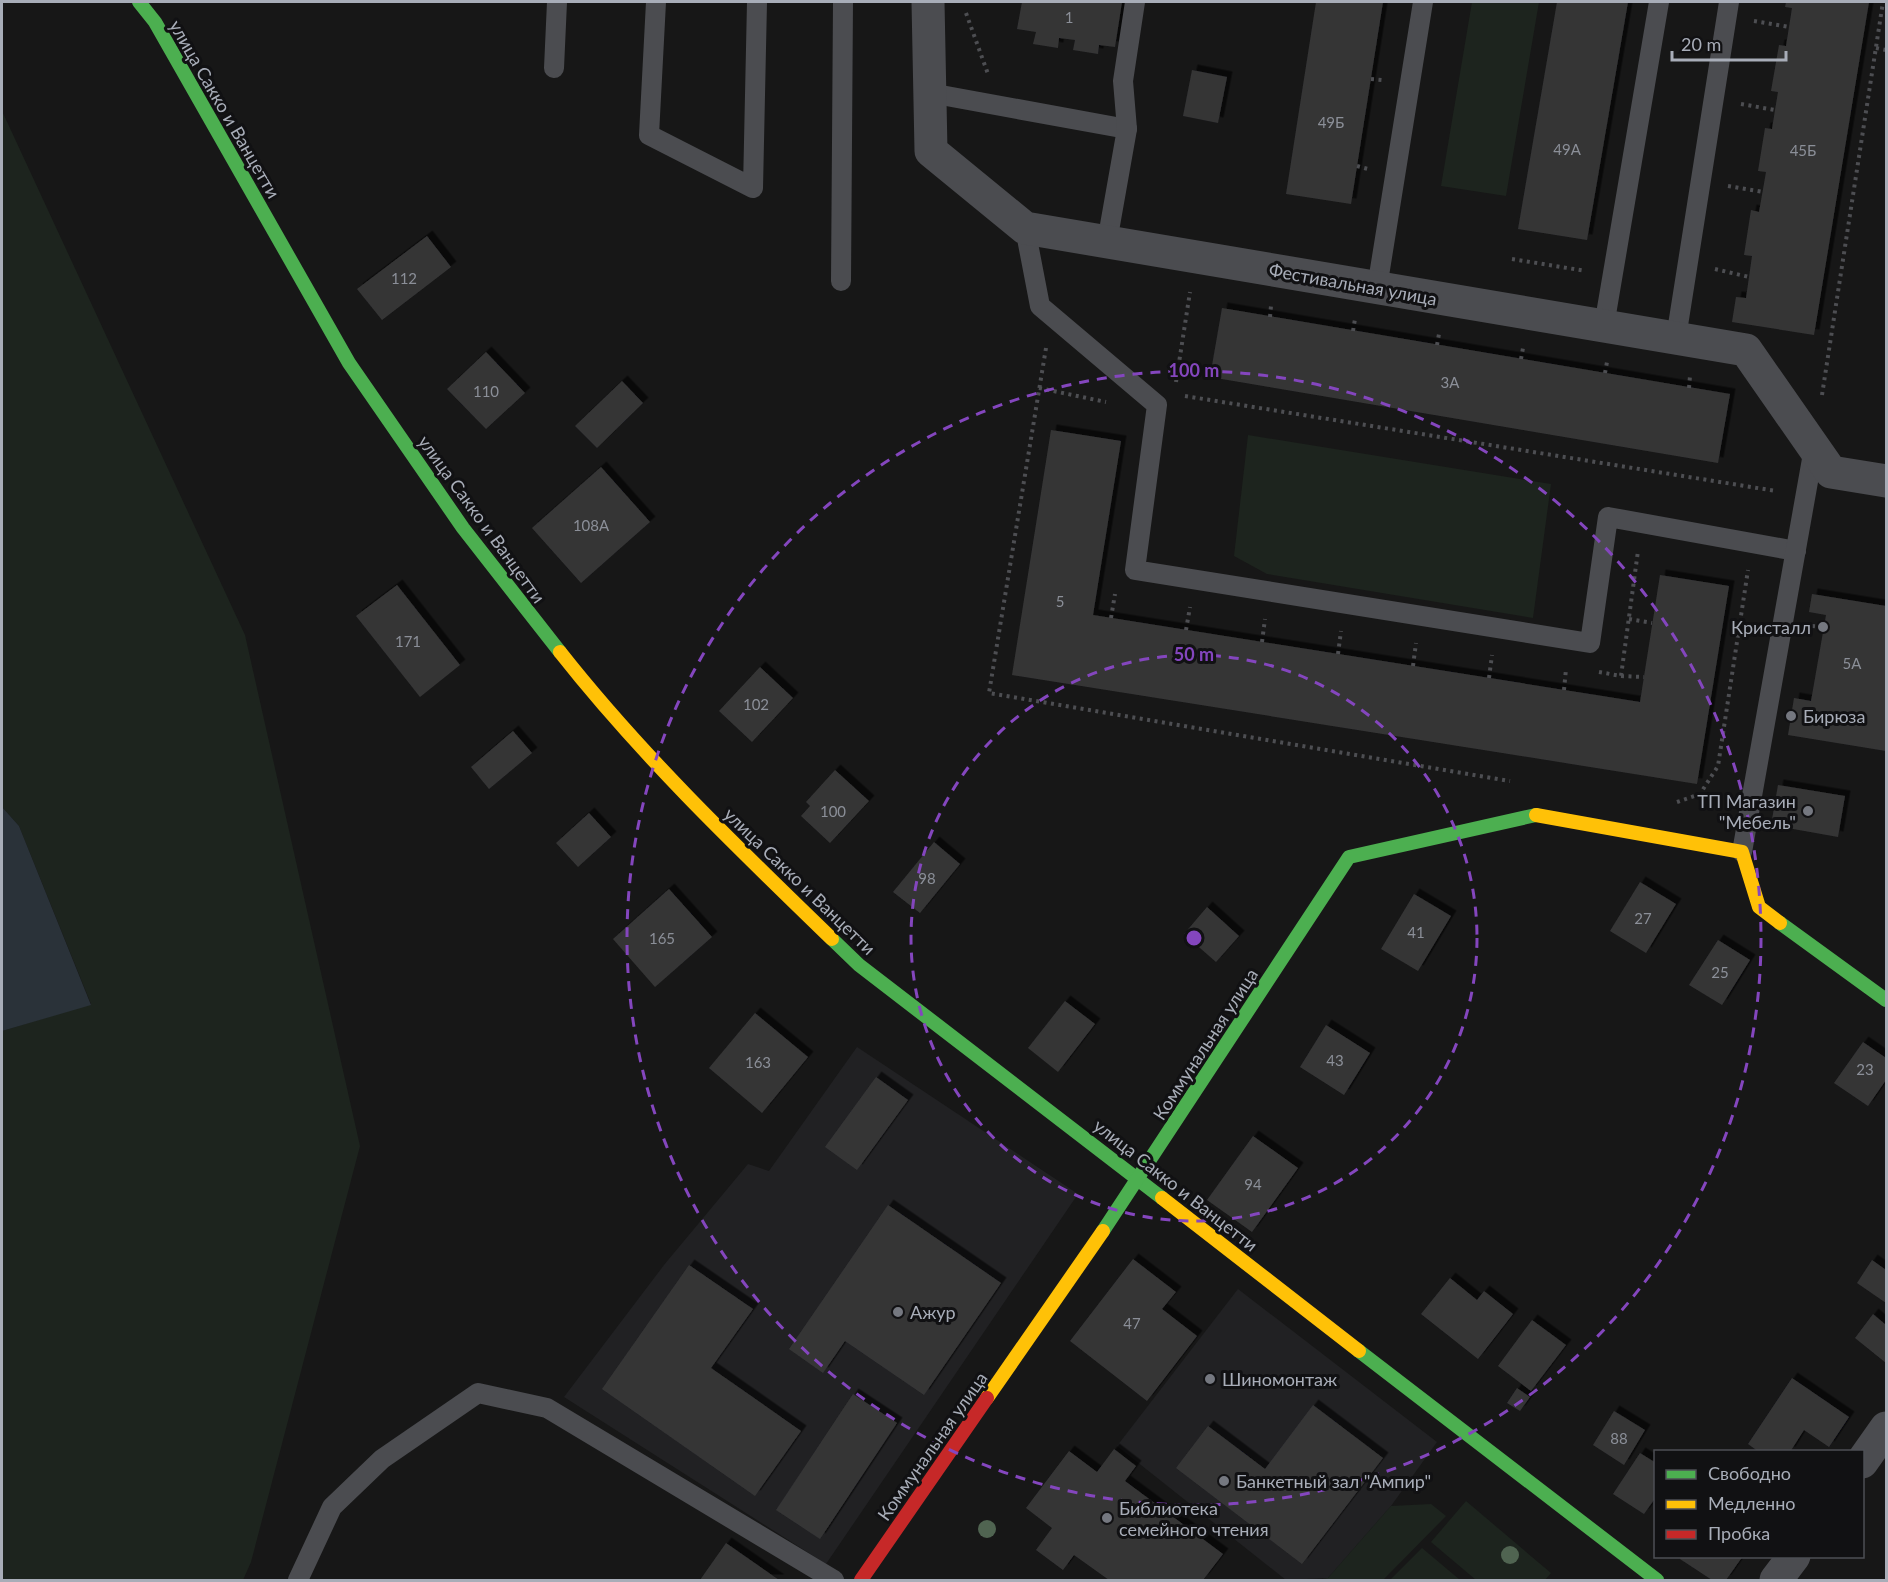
<svg xmlns="http://www.w3.org/2000/svg" width="1888" height="1582" font-family="Lato,sans-serif">
	<style>
		.built { fill: #212123 }
		.green { fill: #1d241e }
		.water { fill: #2a3239 }
		.building { fill: #353536; filter: url(#shadow) }
		.lines { fill: none; stroke-linecap: round; stroke-linejoin: round }
		.path { stroke: #4d4e52; stroke-width: 4; stroke-dasharray: 3 4.5; stroke-linecap: butt }
		.lane { stroke: #4b4c50; stroke-width: 20 }
		.street { stroke: #4b4c50; stroke-width: 33 }
		.fast { stroke: #4caf50; stroke-width: 14 }
		.slow { stroke: #ffc107; stroke-width: 14 }
		.jam { stroke: #c62828; stroke-width: 14 }
		.tree { fill: #506451 }
		.ring { fill: none; stroke: #8446be; stroke-width: 3; stroke-dasharray: 10 8 }
		.poi-dot { fill: #757880; stroke: #111113; stroke-width: 2 }
		.labels { text-anchor: middle; dominant-baseline: central; stroke-width: 6; stroke-linejoin: round; paint-order: stroke }
		.number-label { font-size: 15px; fill: #8b8f98 }
		.street-label { font-size: 18px; fill: #a8adb8; stroke: #111113 }
		.poi-label { font-size: 18px; fill: #a8adb8; stroke: #111113; text-anchor: start }
		.centre { fill: #8446be; stroke: #111113; stroke-width: 3 }
		.ring-label { font-size: 18px; text-anchor: middle; font-weight: bold; fill: #8446be; stroke: #111113; stroke-width: 6; stroke-linejoin: round; paint-order: stroke }
	</style>
	<defs>
		<filter id="shadow"><feDropShadow dx="5.5" dy="-5.5" stdDeviation="0" flood-color="#0009"/></filter>
	</defs>
	<rect width="100%" height="100%" fill="#171717"/>
	<g class="built">
		<path d="M857,1047L1078,1194L826,1564L564,1397L664,1265L748,1164L769,1171Z"/>
		<path d="M1238,1289L1437,1442L1391,1506L1328,1578L1286,1580L1117,1446Z"/>
	</g>
	<g class="green">
		<path d="M1472,2H1539L1506,196L1441,186Z"/>
		<path d="M2,111L245,635L360,1146L251,1562L243,1580H2V1031L91,1004L19,826L2,807Z"/>
		<path d="M1248,435L1551,484L1533,618L1267,574L1234,556Z"/>
		<path d="M1466,1501L1551,1573L1545,1580H1476L1431,1542Z"/>
		<path d="M1431,1504L1446,1516L1383,1580H1317L1328,1578L1391,1506Z"/>
		<path d="M1422,1548L1460,1580H1390Z"/>
	</g>
	<path class="water" d="M2,807L19,826L91,1005L2,1031Z"/>
	<g class="building">
		<path d="M1022,2H1122L1115,47L1099,45L1098,54L1073,50L1075,40L1059,38L1058,48L1033,44L1036,32L1017,29Z"/>
		<path d="M1316,2H1383L1351,204L1286,194Z"/>
		<path d="M1557,2H1628L1587,240L1518,229Z"/>
		<path d="M1786,2H1869L1814,335L1732,322L1736,297L1746,298L1752,256L1744,255L1751,210L1759,212L1766,172L1758,171L1765,128L1772,129L1775,110L1778,92L1771,91L1779,45L1786,46L1792,8L1785,7Z"/>
		<path d="M1192,70L1227,77L1218,123L1183,116Z"/>
		<path d="M427,236L451,267L382,320L357,289Z"/>
		<path d="M1222,308L1730,394L1718,463L1210,377Z"/>
		<path d="M486,352L525,393L486,429L447,389Z"/>
		<path d="M622,381L643,403L597,448L575,426Z"/>
		<path d="M1051,430L1121,441L1093,615L1640,702L1660,575L1729,586L1697,784L1012,675Z"/>
		<path d="M601,467L650,522L581,583L532,528Z"/>
		<path d="M397,585L460,665L420,697L356,616Z"/>
		<path d="M1812,594L1886,606V751L1788,735L1794,698L1811,701L1826,615L1809,612Z"/>
		<path d="M760,667L793,698L752,742L719,711Z"/>
		<path d="M513,731L532,753L489,789L471,767Z"/>
		<path d="M835,770L869,801L830,843L801,816L810,806L806,802Z"/>
		<path d="M1778,785L1845,796L1838,837L1771,825Z"/>
		<path d="M589,813L611,837L578,867L556,843Z"/>
		<path d="M934,842L960,864L920,913L893,892Z"/>
		<path d="M1640,882L1676,904L1646,953L1610,931Z"/>
		<path d="M669,889L712,937L655,987L613,939Z"/>
		<path d="M1414,894L1451,916L1418,971L1381,949Z"/>
		<path d="M1207,907L1239,936L1216,962L1184,934Z"/>
		<path d="M1718,940L1750,960L1722,1005L1689,985Z"/>
		<path d="M1065,1001L1095,1024L1058,1072L1028,1048Z"/>
		<path d="M755,1013L808,1057L762,1113L709,1068Z"/>
		<path d="M1326,1025L1370,1053L1344,1095L1300,1067Z"/>
		<path d="M1863,1042L1886,1058V1080L1868,1106L1834,1083Z"/>
		<path d="M876,1077L908,1100L857,1170L825,1147Z"/>
		<path d="M1253,1136L1298,1168L1252,1232L1207,1200Z"/>
		<path d="M888,1205L1001,1283L924,1395L845,1341L823,1373L789,1349Z"/>
		<path d="M1133,1259L1176,1292L1162,1309L1197,1336L1147,1401L1070,1341Z"/>
		<path d="M1872,1260L1886,1270V1303L1857,1283Z"/>
		<path d="M689,1265L753,1309L711,1368L801,1431L755,1496L602,1389Z"/>
		<path d="M1450,1278L1477,1300L1484,1291L1513,1314L1478,1359L1421,1314Z"/>
		<path d="M1873,1314L1886,1325V1363L1855,1338Z"/>
		<path d="M1532,1320L1566,1345L1531,1391L1498,1366Z"/>
		<path d="M1792,1378L1849,1417L1829,1447L1804,1430L1790,1452H1759L1748,1444Z"/>
		<path d="M1517,1388L1530,1397L1520,1411L1507,1403Z"/>
		<path d="M853,1394L897,1423L820,1539L776,1510Z"/>
		<path d="M1313,1405L1383,1458L1302,1564L1176,1468L1208,1426L1265,1469Z"/>
		<path d="M1614,1411L1645,1430L1624,1465L1593,1445Z"/>
		<path d="M1114,1449L1136,1466L1125,1481L1223,1554L1203,1580H1109L1074,1555L1063,1570L1036,1550L1052,1528L1026,1508L1069,1451L1097,1472Z"/>
		<path d="M1640,1453L1656,1463V1497L1644,1514L1613,1494Z"/>
		<path d="M726,1543L779,1580H700Z"/>
		<path d="M1681,1556H1743L1726,1580H1712L1680,1559Z"/>
	</g>
	<g class="lines">
		<g class="path">
			<path d="M966,13L988,74"/>
			<path d="M1754,21L1789,27"/>
			<path d="M1876,48L1886,50"/>
			<path d="M1371,79L1382,80"/>
			<path d="M1741,104L1775,110"/>
			<path d="M1357,166L1368,169"/>
			<path d="M1728,186L1763,192"/>
			<path d="M1512,259L1586,271"/>
			<path d="M1715,269L1749,277"/>
			<path d="M1270,317L1271,306"/>
			<path d="M1353,331L1355,319"/>
			<path d="M1437,345L1439,334"/>
			<path d="M1046,348L989,693L1510,781"/>
			<path d="M1521,359L1523,348"/>
			<path d="M1605,373L1607,362"/>
			<path d="M1176,382L1190,292"/>
			<path d="M1039,388L1106,402"/>
			<path d="M1689,388L1690,376"/>
			<path d="M1822,395L1883,2"/>
			<path d="M1185,396L1776,491"/>
			<path d="M1111,618L1115,594"/>
			<path d="M1629,619L1652,623"/>
			<path d="M1812,626L1823,627"/>
			<path d="M1186,630L1190,607"/>
			<path d="M1262,642L1265,619"/>
			<path d="M1338,654L1341,631"/>
			<path d="M1413,666L1416,643"/>
			<path d="M1599,672L1621,676L1638,551"/>
			<path d="M1621,676L1644,677"/>
			<path d="M1489,678L1492,655"/>
			<path d="M1564,690L1566,669"/>
			<path d="M1677,802L1700,794L1718,766L1748,570"/>
		</g>
		<g class="lane">
			<path d="M656,2L649,135L753,188L757,2"/>
			<path d="M554,68L557,2"/>
			<path d="M930,93L1127,129"/>
			<path d="M1025,228L1040,306L1157,405L1135,570L1590,643L1608,517L1796,551"/>
			<path d="M1107,242L1127,129L1123,81L1135,2"/>
			<path d="M841,281L843,2"/>
			<path d="M1377,288L1423,2"/>
			<path d="M1604,326L1659,2"/>
			<path d="M1676,338L1729,2"/>
			<path d="M1742,852L1814,448"/>
			<path d="M298,1580L332,1507L382,1459L478,1393L547,1408L834,1580"/>
		</g>
		<g class="street">
			<path d="M928,2L931,151L1025,228L1746,350L1831,472L1886,481"/>
			<path d="M1862,1462L1886,1428"/>
			<path d="M1776,1580L1794,1556"/>
		</g>
		<g class="fast">
			<path d="M139,2L155,22L349,363L463,528L560,652"/>
			<path d="M1780,923L1886,1000"/>
			<path d="M832,939L859,965L1162,1198"/>
			<path d="M1103,1231L1349,857L1536,815"/>
			<path d="M1359,1351L1657,1580"/>
		</g>
		<g class="slow">
			<path d="M560,652C642,756 738,848 832,939"/>
			<path d="M1536,815L1742,852L1759,907L1780,923"/>
			<path d="M1162,1198L1359,1351"/>
			<path d="M987,1398L1103,1231"/>
		</g>
		<path class="jam" d="M861,1580L987,1398"/>
	</g>
	<g class="tree">
		<circle cx="987" cy="1529" r="9"/>
		<circle cx="1510" cy="1555" r="9"/>
	</g>
	<g class="ring">
		<circle cx="1194" cy="938" r="283"/>
		<circle cx="1194" cy="938" r="567"/>
	</g>
	<g class="poi-dot">
		<circle cx="1823" cy="627" r="6"/>
		<circle cx="1791" cy="716" r="6"/>
		<circle cx="1808" cy="811" r="6"/>
		<circle cx="898" cy="1312" r="6"/>
		<circle cx="1210" cy="1379" r="6"/>
		<circle cx="1224" cy="1481" r="6"/>
		<circle cx="1107" cy="1518" r="6"/>
	</g>
	<g class="labels">
		<g class="number-label">
			<text x="1069" y="17">1</text>
			<text x="1331" y="122">49Б</text>
			<text x="1567" y="149">49А</text>
			<text x="1803" y="150">45Б</text>
			<text x="404" y="278">112</text>
			<text x="1450" y="382">3А</text>
			<text x="486" y="391">110</text>
			<text x="591" y="525">108А</text>
			<text x="1060" y="601">5</text>
			<text x="408" y="641">171</text>
			<text x="1852" y="663">5А</text>
			<text x="756" y="704">102</text>
			<text x="833" y="811">100</text>
			<text x="927" y="878">98</text>
			<text x="1643" y="918">27</text>
			<text x="1416" y="932">41</text>
			<text x="662" y="938">165</text>
			<text x="1720" y="972">25</text>
			<text x="1335" y="1060">43</text>
			<text x="758" y="1062">163</text>
			<text x="1865" y="1069">23</text>
			<text x="1253" y="1184">94</text>
			<text x="1132" y="1323">47</text>
			<text x="1619" y="1438">88</text>
		</g>
		<g class="street-label">
			<text transform="translate(225 109) rotate(60)">улица Сакко и Ванцетти</text>
			<text transform="translate(1353 284) rotate(10)">Фестивальная улица</text>
			<text transform="translate(482 519) rotate(54)">улица Сакко и Ванцетти</text>
			<text transform="translate(800 881) rotate(44)">улица Сакко и Ванцетти</text>
			<text transform="translate(1205 1044) rotate(-57)">Коммунальная улица</text>
			<text transform="translate(1176 1185) rotate(38)">улица Сакко и Ванцетти</text>
			<text transform="translate(932 1446) rotate(-55)">Коммунальная улица</text>
		</g>
		<g class="poi-label">
			<text x="1811" y="627" text-anchor="end">Кристалл</text>
			<text x="1803" y="716">Бирюза</text>
			<text x="1796" y="801" text-anchor="end">ТП Магазин<tspan x="1796" dy="21">"Мебель"</tspan></text>
			<text x="910" y="1312">Ажур</text>
			<text x="1222" y="1379">Шиномонтаж</text>
			<text x="1236" y="1481">Банкетный зал "Ампир"</text>
			<text x="1119" y="1508">Библиотека<tspan x="1119" dy="21">семейного чтения</tspan></text>
		</g>
	</g>
	<circle cx="1194" cy="938" r="9" class="centre"/>
	<g class="ring-label">
		<text x="1194" y="377">100 m</text>
		<text x="1194" y="661">50 m</text>
	</g>
	<rect width="1888" height="1582" fill="none" stroke="#a8adb8" stroke-width="6"/>
	<rect x="1654" y="1450" width="210" height="108" fill="#111113" stroke="#4d4f55" stroke-width="1.5"/>
	<rect x="1666" y="1470" width="30" height="9" fill="#4caf50" stroke="#4d4f55" stroke-width="1.5"/>
	<text x="1708" y="1480" font-size="18" fill="#a8adb8">Свободно</text>
	<rect x="1666" y="1500" width="30" height="9" fill="#ffc107" stroke="#4d4f55" stroke-width="1.5"/>
	<text x="1708" y="1510" font-size="18" fill="#a8adb8">Медленно</text>
	<rect x="1666" y="1530" width="30" height="9" fill="#c62828" stroke="#4d4f55" stroke-width="1.5"/>
	<text x="1708" y="1540" font-size="18" fill="#a8adb8">Пробка</text>
	<path d="M1672 51v9h114v-9" fill="none" stroke="#a8adb8" stroke-width="3"/>
	<text x="1681" y="51" font-size="18" fill="#a8adb8" stroke="#111113" stroke-width="4.5" paint-order="stroke">20 m</text>
</svg>
